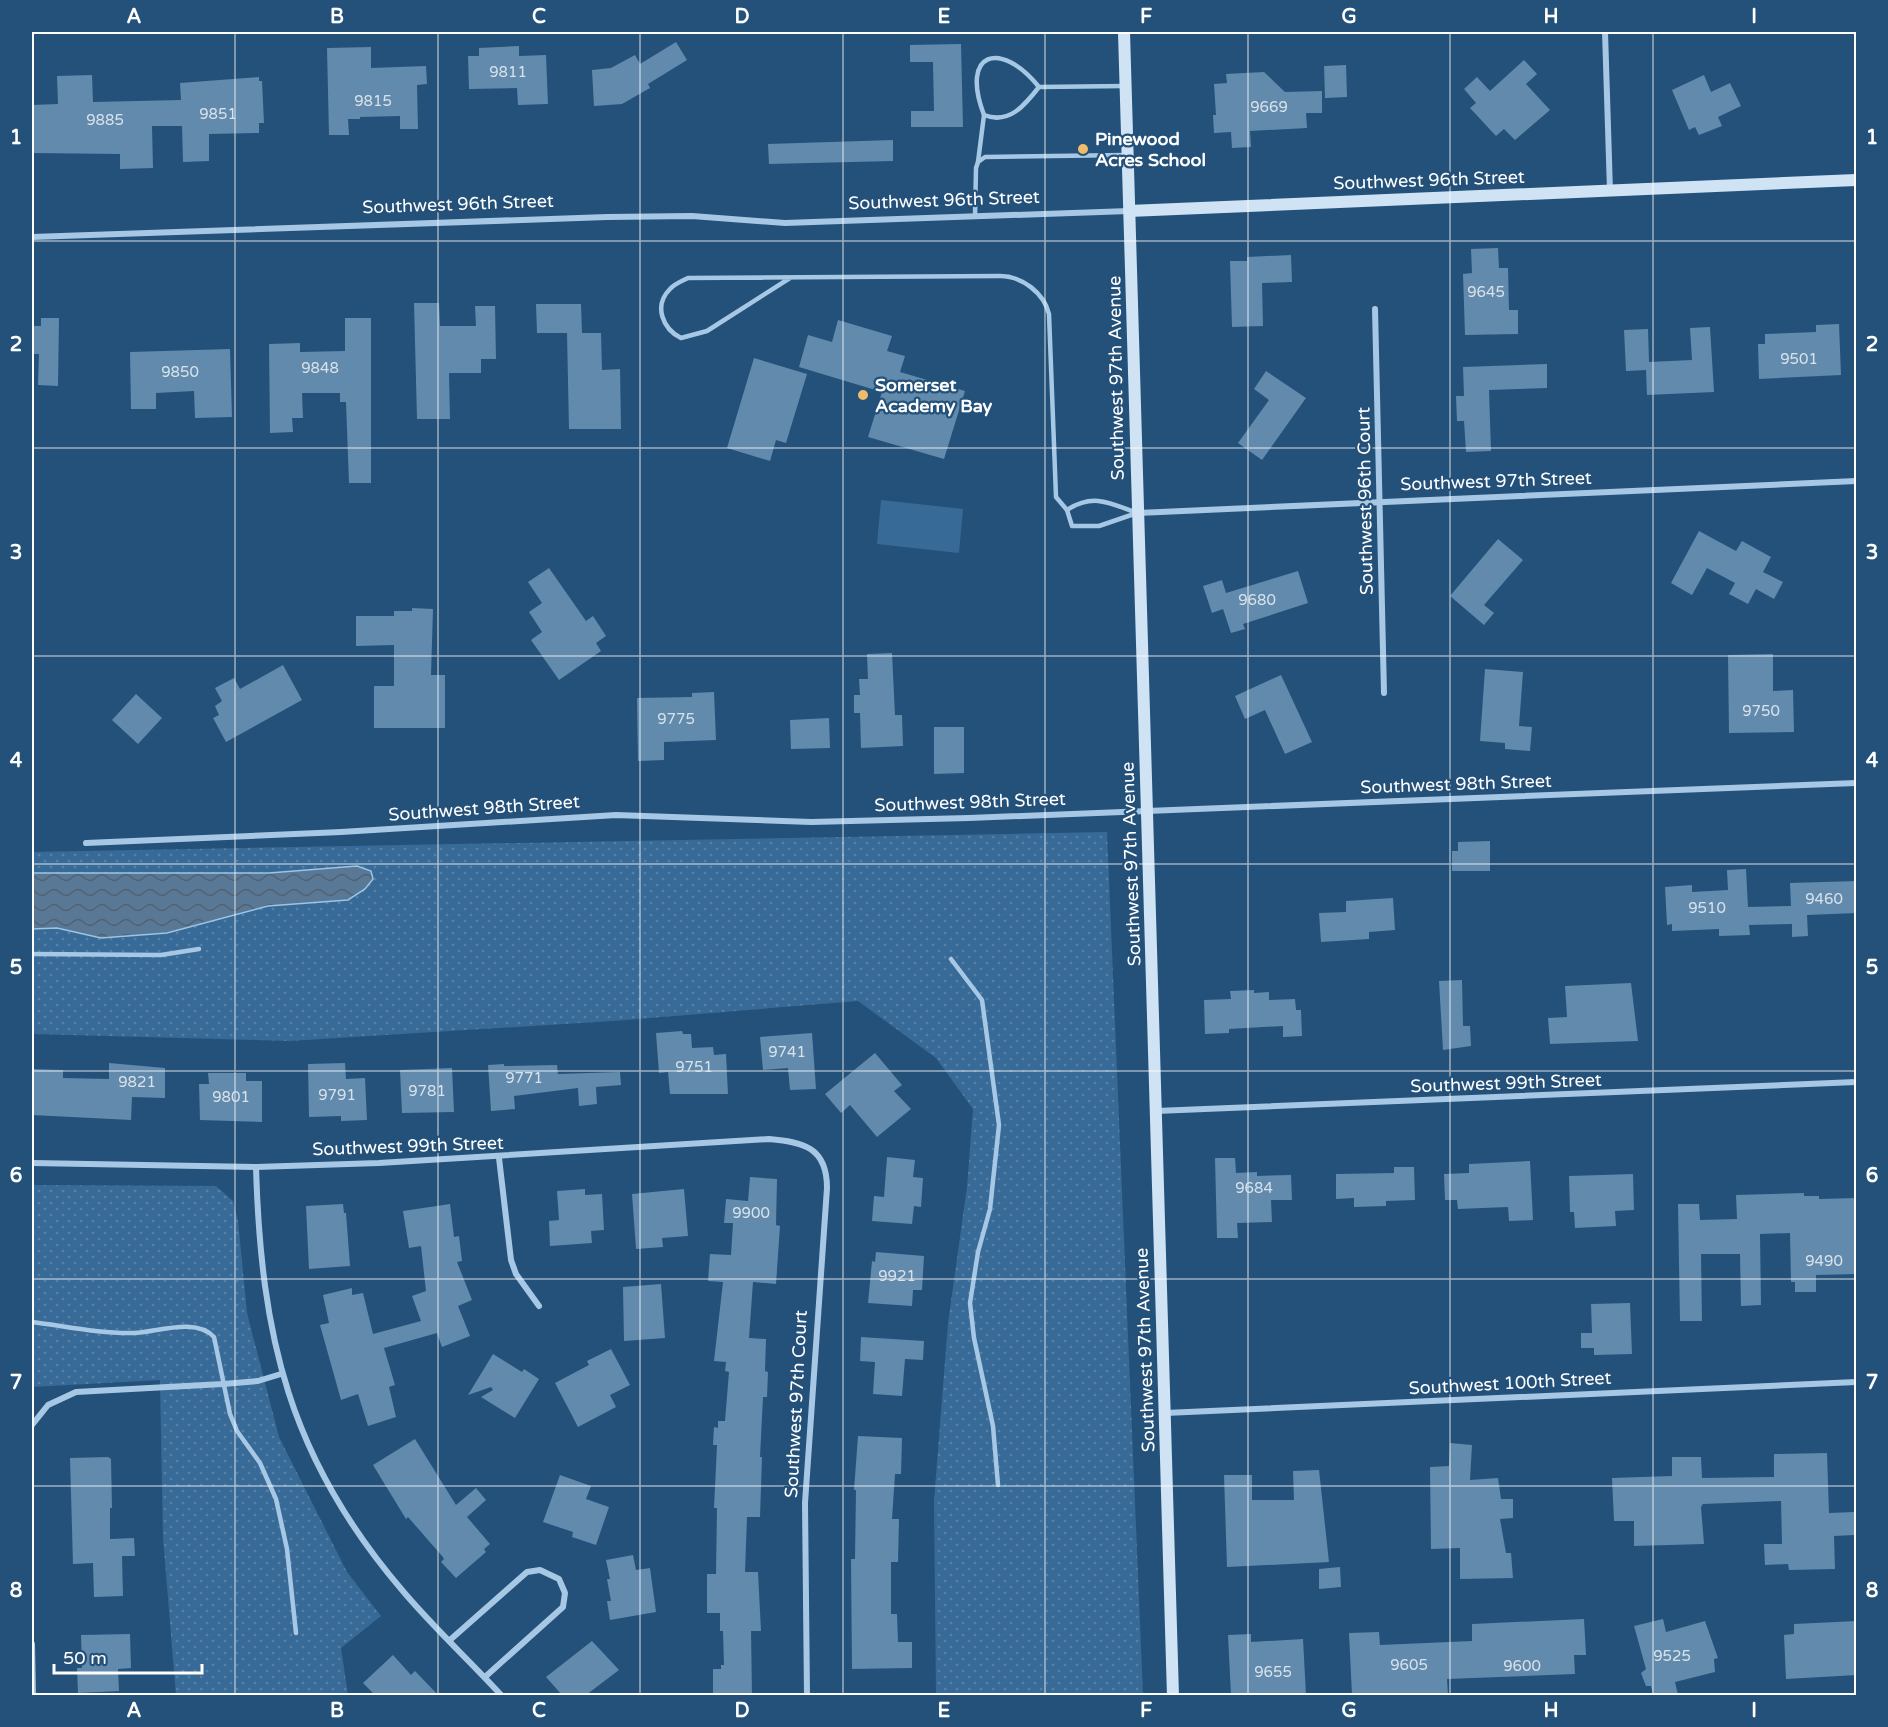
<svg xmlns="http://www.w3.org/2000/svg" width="1888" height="1727" font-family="'Varela Round',sans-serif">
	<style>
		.grass { fill: url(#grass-dots) }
		.pitch { fill: #386a97 }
		.water { fill: url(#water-waves); stroke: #9bc4e5; stroke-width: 1.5 }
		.building { fill: #618aad }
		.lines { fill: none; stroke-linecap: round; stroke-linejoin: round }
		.lane { stroke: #a7c8e4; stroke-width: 4.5 }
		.street { stroke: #a7c8e4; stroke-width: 6 }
		.secondary { stroke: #d0e3f4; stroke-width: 12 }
		.grid { fill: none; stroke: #fff; stroke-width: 1.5; stroke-opacity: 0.55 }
		.poi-dot { fill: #eebd6b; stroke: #24517a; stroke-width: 2 }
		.labels { text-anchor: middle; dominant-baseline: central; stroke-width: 4.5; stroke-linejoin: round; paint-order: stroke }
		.number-label { font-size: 15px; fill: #d8e2ea }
		.poi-label { font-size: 18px; font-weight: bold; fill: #fff; stroke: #24517a; text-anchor: start }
		.street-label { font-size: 18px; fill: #fff; stroke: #24517a }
		.neatline { fill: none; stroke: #fff; stroke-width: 2 }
		.grid-label { font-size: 20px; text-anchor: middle; font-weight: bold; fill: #fff }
	</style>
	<defs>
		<pattern id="grass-dots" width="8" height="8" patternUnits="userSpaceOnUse" patternTransform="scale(1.5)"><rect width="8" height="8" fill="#386a97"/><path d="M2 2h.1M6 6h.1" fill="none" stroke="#5680a7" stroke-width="1.8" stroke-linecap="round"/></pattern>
		<pattern id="water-waves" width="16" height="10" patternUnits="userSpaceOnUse" patternTransform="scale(1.5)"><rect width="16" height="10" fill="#587896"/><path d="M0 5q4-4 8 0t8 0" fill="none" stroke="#526271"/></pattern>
	</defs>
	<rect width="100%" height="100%" fill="#24517a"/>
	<g class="grass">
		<path d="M1107,832L1143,1695H936L934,1501L948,1323L967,1187L973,1109L936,1058L858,1001L613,1021L289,1041L32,1034V852Z"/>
		<path d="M32,1185L216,1186L233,1201L238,1221L247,1313L279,1437L347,1572L381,1616L341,1648L348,1695H176L163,1538L160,1380L32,1387Z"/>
	</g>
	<path class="pitch" d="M881,500L963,509L959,553L877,544Z"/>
	<path class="water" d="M357,866L371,871L373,879L365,889L348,900L268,906L167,933L101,938L57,928L32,929V873H269Z"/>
	<g class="building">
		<path d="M676,42L687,60L648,84L650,88L622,104L594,106L592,70L611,68L635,55L640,64Z"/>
		<path d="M961,44L963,127H911V111H934L933,62H910V45Z"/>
		<path d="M519,46V56L546,55L548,104L518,105L517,88L469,89L468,56H479V48Z"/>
		<path d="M371,47V68L426,66L427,84L417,85L418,129H400V116L360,117V119H348L349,135H329L327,48Z"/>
		<path d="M1524,60L1537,74L1526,84L1550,110L1515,140L1504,129L1496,136L1470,108L1476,103L1464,89L1477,77L1490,91Z"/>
		<path d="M1346,65L1347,97L1325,98L1324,66Z"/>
		<path d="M1264,72L1285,92L1322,91V113H1306L1307,128L1250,131L1251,147L1232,148L1231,132L1214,133L1213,115H1216L1214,84L1227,83L1226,74Z"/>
		<path d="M92,75L93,102L181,100L180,83L259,77V81H262L264,123H259V133L209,134V161L183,162L182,126H152L153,168L120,169V154L32,153V105L58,104L57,76Z"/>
		<path d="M1704,75L1711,92L1730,83L1741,106L1718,117L1722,126L1699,135L1695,127L1689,130L1672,90Z"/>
		<path d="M893,140V161L769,164L768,144Z"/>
		<path d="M1498,248L1499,268H1508L1509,310H1518V334L1465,335L1463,274L1472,273L1471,249Z"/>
		<path d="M1291,255L1292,282L1262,283L1263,326L1232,327L1230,261H1247V257Z"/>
		<path d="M414,303H439L440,326H476L475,306H495L496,359H481V373H449L450,419H417Z"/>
		<path d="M536,304H581L582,333H601L602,370L620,369L621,429H569L567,333H537Z"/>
		<path d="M41,318H59L58,386L38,385L39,354H32V326H41Z"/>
		<path d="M345,318H371V483H349L346,402H340V393H302L303,418H292L293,432L270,433L269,344L300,343V352L345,351Z"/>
		<path d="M838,320L892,336L887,351L905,356L900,372L965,391L944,459L868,437L882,392L799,367L808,335L832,342Z"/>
		<path d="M1839,324L1841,375L1759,379L1758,344H1765V334L1816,332V325Z"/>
		<path d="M1710,327L1714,392L1647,395L1646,370L1626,371L1624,330L1648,329L1649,362L1692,360L1690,328Z"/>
		<path d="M230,349L232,417L195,418L194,391L156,393V409H131L130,352Z"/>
		<path d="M754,358L807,374L786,443L776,440L770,461L727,448Z"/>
		<path d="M1547,364V388L1489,390L1491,451L1466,452L1464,421H1457L1456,396H1464L1463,367Z"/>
		<path d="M1266,371L1306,398L1262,460L1238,443L1269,400L1254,389Z"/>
		<path d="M1699,531L1736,551L1742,541L1771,557L1763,572L1783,582L1774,599L1756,589L1748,604L1729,594L1735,583L1707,568L1692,595L1671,583Z"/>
		<path d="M1498,539L1523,560L1484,605L1494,613L1484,625L1450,596Z"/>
		<path d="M549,568L586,621L593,616L606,636L596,643L601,651L559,680L531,640L542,632L529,612L542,603L528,582Z"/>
		<path d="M1298,571L1308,603L1243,624L1245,629L1231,633L1223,609L1212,613L1203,586L1222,580L1226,593Z"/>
		<path d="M412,608L433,609L431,675H445V728H374V686H394V645L356,646V616H394V611H412Z"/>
		<path d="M892,653L895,715H902L903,746L861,748L860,713H854V695H860L859,679H868L867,654Z"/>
		<path d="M1773,654V691L1793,690L1794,732L1729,733L1728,655Z"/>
		<path d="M283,665L302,700L226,742L213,718L219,715L215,706L222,701L215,688L234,678L240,689Z"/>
		<path d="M1485,669L1523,672L1519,726L1532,727L1530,751L1505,749V743L1480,741Z"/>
		<path d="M1281,675L1312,742L1285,754L1265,710L1245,719L1235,696Z"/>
		<path d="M714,692L716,740L664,742V760L638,761L637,698L692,697V693Z"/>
		<path d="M136,694L162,718L138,744L112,720Z"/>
		<path d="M829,718L830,748L791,749L790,720Z"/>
		<path d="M934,727H964V773L934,774Z"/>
		<path d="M1490,841V871H1452V851H1458V842Z"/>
		<path d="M1746,869L1748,907L1791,906L1790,883L1857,881V913L1807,915L1808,936L1792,937V924L1749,925L1750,935L1719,936V929L1672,931V924L1667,925L1665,887L1692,885V892L1728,890L1727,870Z"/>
		<path d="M1393,898L1395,930L1369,932V939L1321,942L1319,913L1346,912V901Z"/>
		<path d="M1462,980L1463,1026H1470L1471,1046L1443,1050L1439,981Z"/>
		<path d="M1631,983L1638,1041L1550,1044L1548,1018L1567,1017L1565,986Z"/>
		<path d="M1254,990V993L1269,992V1000L1295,999L1296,1010H1301L1302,1036L1283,1037V1026L1229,1029V1033L1205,1034L1204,1000L1231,999L1230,991Z"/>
		<path d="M682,1031L683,1034H691L692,1048L713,1047L714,1055L726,1054L728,1094H670L668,1072L659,1073L656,1033Z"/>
		<path d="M812,1033L816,1089L790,1090L788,1068L763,1070L760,1037Z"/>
		<path d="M875,1053L902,1085L894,1091L911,1109L877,1137L850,1105L841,1113L825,1094Z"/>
		<path d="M109,1063L165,1068V1098L132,1097L131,1120L32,1115V1069L63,1070V1078L109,1079Z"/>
		<path d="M345,1063L346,1079L365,1078L367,1120L341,1121V1116L309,1117L308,1064Z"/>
		<path d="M504,1064V1066L557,1065L558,1074L620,1072L621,1085L596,1087L597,1104L579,1106L578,1088L514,1096L515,1109L491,1111L488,1065Z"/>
		<path d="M452,1068L454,1112L402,1113L400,1070Z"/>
		<path d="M208,1073H246V1081H262V1122L200,1120L199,1084H209Z"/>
		<path d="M887,1157L915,1160L913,1177L923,1178L921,1207L914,1206L912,1224L872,1221L874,1196L884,1197Z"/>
		<path d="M1215,1158H1235L1236,1173L1257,1172V1176L1291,1175L1292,1200H1271L1272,1222L1237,1223L1238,1238H1217Z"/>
		<path d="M1530,1161L1533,1220L1509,1221L1508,1207L1458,1209L1457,1200H1445L1444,1174L1469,1173V1164Z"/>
		<path d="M1394,1167H1414L1415,1200L1386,1201V1206L1354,1207V1198L1336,1199V1174L1394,1173Z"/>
		<path d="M1633,1174L1634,1210L1615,1211L1616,1226L1575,1228L1574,1212H1570L1569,1176Z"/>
		<path d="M750,1177L777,1179L776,1225L780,1226L776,1284L753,1282L749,1338L766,1339L765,1371L768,1372L767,1397H763L760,1457H762L760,1517H747L745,1572H758L761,1631H751L752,1695H713V1669H721V1665H724L723,1631H720V1613H707V1574H716L717,1508H714L717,1445H713L714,1427L718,1428V1421H725L729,1372L725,1371L726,1362L714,1361L723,1282L708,1281L710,1254L731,1255L733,1223H724L726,1199L748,1201Z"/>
		<path d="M585,1189V1195L602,1194L604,1230L591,1231L592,1243L550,1246L549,1221L559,1220L557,1191Z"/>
		<path d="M684,1189L688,1236L662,1238L663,1247L636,1249L632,1194Z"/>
		<path d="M1804,1193V1196H1819V1199L1857,1198V1274L1816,1275V1292H1795V1282H1791L1790,1233L1760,1234L1761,1305L1741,1306L1740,1254H1701L1702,1321H1680L1678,1204H1699L1700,1220L1737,1219L1736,1195Z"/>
		<path d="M343,1204L344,1213H346L350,1266L309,1269L306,1206Z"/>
		<path d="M450,1204L454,1237L459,1236L462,1261L457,1262L472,1300L458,1306L470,1336L442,1347L437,1333L384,1348L395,1385L389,1387L396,1417L368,1426L358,1394L341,1400L320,1325L329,1323L323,1295L352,1288V1295L363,1293L373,1334L421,1321L412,1296L426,1291L421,1246L409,1248L403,1211Z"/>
		<path d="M876,1252L924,1256L922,1290H913L912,1306L868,1303L872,1261L875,1262Z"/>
		<path d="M661,1284L665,1338L624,1341L623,1287Z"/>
		<path d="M1630,1303L1632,1354L1594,1355V1348H1581V1333H1592L1591,1304Z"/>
		<path d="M861,1337L924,1341L923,1360L905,1359L902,1396L873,1394L875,1362L860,1361Z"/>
		<path d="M611,1349L630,1385L610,1395L616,1407L578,1427L555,1383L589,1365L587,1361Z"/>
		<path d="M493,1354L522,1372L524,1369L539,1379L515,1418L481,1397L493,1390L491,1387L468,1395Z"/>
		<path d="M858,1436L902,1438L901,1474H895L892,1519H899L898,1562H891V1614H897L898,1642H912V1668L852,1669L851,1559H855L856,1490H854Z"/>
		<path d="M415,1439L456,1505L476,1488L486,1500L467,1517L490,1544L484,1549L486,1552L456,1578L441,1562L444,1559L442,1556L408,1517L406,1519L373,1465Z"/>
		<path d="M1450,1443L1472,1445L1470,1480L1498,1478L1501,1499H1513V1518L1500,1519L1506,1553H1511L1513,1578L1460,1579V1548L1431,1549L1430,1467L1449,1466Z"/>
		<path d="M1827,1453L1829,1513L1854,1512V1535L1834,1536L1835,1569L1789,1570L1788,1564L1765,1565L1764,1544H1782L1781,1501L1703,1504L1701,1507L1704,1544L1634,1546V1521H1614L1612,1478L1672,1476V1457H1701L1702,1478L1774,1477V1454Z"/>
		<path d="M108,1457L111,1459L112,1508H110V1539L134,1538L135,1556H122L123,1596L94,1597L93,1563L73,1564L70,1458Z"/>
		<path d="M1319,1470L1329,1562L1227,1567L1224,1475H1252V1500H1294L1293,1471Z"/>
		<path d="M560,1475L591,1486L586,1499L609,1507L596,1545L572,1537L573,1532L543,1522Z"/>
		<path d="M633,1555L636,1570L650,1568L656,1612L610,1620L607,1601H611L607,1579H610L606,1560Z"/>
		<path d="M1340,1567L1341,1587L1319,1589V1569Z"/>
		<path d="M1584,1619L1586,1655H1574L1575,1674L1447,1679L1448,1695H1352L1349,1633L1379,1632L1380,1645L1472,1641V1624Z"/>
		<path d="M1663,1619L1666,1632L1705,1621L1718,1658L1714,1659L1715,1672L1675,1682L1678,1695H1653L1651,1686H1646L1641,1673L1646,1669L1634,1626Z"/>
		<path d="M1857,1621V1675L1786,1679L1784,1635L1794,1634V1624Z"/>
		<path d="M130,1634L131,1668L118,1669L119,1691L78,1693L77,1668H82L81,1635Z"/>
		<path d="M1251,1634V1642L1303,1639L1306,1695H1231L1228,1635Z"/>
		<path d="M592,1641L619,1670L586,1695H562L546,1677Z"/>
		<path d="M393,1655L411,1675L415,1671L438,1695H375L363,1683Z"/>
	</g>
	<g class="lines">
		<g class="lane">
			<path d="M1039,87C1025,105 1009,125 984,115C960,52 1000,39 1039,87L1125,86"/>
			<path d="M978,162L984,115"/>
			<path d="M975,216L976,168L978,162L985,157L1126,155"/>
			<path d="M790,278L707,331L681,338C663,329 653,306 670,289C674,284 682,281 688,278L1000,276C1022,276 1044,293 1049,314L1056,497L1067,510L1072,526H1099L1137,513"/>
			<path d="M1067,510C1093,493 1110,503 1137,513"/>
			<path d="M32,954L161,955L199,949"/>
			<path d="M951,959L982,1000L999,1125L990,1209L978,1252L970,1303L974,1338L993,1426L998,1485"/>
			<path d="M32,1322C65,1326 100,1334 134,1333C157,1332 196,1317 214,1337L230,1414L237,1431L260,1463L276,1499L287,1549L296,1633"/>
		</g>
		<g class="street">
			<path d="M1605,32L1610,191"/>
			<path d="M32,237L607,217L692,216L785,223L1129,211"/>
			<path d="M1375,309L1384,693"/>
			<path d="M1138,513L1856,481"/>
			<path d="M86,843L341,832L616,815L811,822L969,818L1856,783"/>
			<path d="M1156,1111L1856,1082"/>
			<path d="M499,1158L511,1260L516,1274L539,1306"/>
			<path d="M32,1163L256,1167L379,1163L769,1139C803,1142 827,1147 827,1188L805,1503L807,1696"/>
			<path d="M256,1167C261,1336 289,1458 402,1590C433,1627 469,1660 502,1696"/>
			<path d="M1165,1413L1856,1382"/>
			<path d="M32,1425L48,1405L76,1392L223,1384L258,1381L281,1374"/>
			<path d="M450,1640L527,1572L540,1570L559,1579L565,1593L563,1607L485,1677"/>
			<path d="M32,1644L33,1696"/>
		</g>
		<g class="secondary">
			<path d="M1124,32L1173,1696"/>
			<path d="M1129,211L1856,180"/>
		</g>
	</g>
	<path class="grid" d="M235,32V1696M438,32V1696M640,32V1696M843,32V1696M1045,32V1696M1248,32V1696M1450,32V1696M1653,32V1696M32,241H1856M32,448H1856M32,656H1856M32,864H1856M32,1071H1856M32,1279H1856M32,1486H1856"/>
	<g class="poi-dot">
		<circle cx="1083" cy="149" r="6"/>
		<circle cx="863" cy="395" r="6"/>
	</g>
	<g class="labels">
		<g class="number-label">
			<text x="508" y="72">9811</text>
			<text x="373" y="101">9815</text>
			<text x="1269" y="107">9669</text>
			<text x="218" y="114">9851</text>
			<text x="105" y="120">9885</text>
			<text x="1486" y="292">9645</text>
			<text x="1799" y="359">9501</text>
			<text x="320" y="368">9848</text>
			<text x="180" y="372">9850</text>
			<text x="1257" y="600">9680</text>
			<text x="1761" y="711">9750</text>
			<text x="676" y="719">9775</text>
			<text x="1824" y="899">9460</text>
			<text x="1707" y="908">9510</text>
			<text x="787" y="1052">9741</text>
			<text x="694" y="1067">9751</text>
			<text x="524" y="1078">9771</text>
			<text x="137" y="1082">9821</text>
			<text x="427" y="1091">9781</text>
			<text x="337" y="1095">9791</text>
			<text x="231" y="1097">9801</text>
			<text x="1254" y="1188">9684</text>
			<text x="751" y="1213">9900</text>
			<text x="1824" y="1261">9490</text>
			<text x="897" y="1276">9921</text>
			<text x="1672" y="1656">9525</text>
			<text x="1409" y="1665">9605</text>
			<text x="1522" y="1666">9600</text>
			<text x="1273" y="1672">9655</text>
		</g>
		<g class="poi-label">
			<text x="1095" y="139">Pinewood<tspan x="1095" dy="21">Acres School</tspan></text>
			<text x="875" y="385">Somerset<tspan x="875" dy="21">Academy Bay</tspan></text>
		</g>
		<g class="street-label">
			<text transform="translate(1429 180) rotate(-2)">Southwest 96th Street</text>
			<text transform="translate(944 200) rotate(-2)">Southwest 96th Street</text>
			<text transform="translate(458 204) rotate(-2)">Southwest 96th Street</text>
			<text transform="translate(1116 378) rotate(-91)">Southwest 97th Avenue</text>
			<text transform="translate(1496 481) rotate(-2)">Southwest 97th Street</text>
			<text transform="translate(1365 501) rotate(-91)">Southwest 96th Court</text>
			<text transform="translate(1456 784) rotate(-2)">Southwest 98th Street</text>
			<text transform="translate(970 802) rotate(-2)">Southwest 98th Street</text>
			<text transform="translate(484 808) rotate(-4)">Southwest 98th Street</text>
			<text transform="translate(1131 864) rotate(-92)">Southwest 97th Avenue</text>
			<text transform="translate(1506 1083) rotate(-2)">Southwest 99th Street</text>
			<text transform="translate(408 1146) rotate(-2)">Southwest 99th Street</text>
			<text transform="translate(1145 1350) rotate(-92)">Southwest 97th Avenue</text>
			<text transform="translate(1510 1383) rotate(-3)">Southwest 100th Street</text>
			<text transform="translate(796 1404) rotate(-87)">Southwest 97th Court</text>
		</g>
	</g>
	<rect width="1888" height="1727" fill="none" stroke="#24517a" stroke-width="66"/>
	<path d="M54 1664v9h148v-9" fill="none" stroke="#ffffff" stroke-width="3"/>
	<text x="63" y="1664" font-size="18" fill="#ffffff" stroke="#24517a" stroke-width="4.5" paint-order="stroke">50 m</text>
	<rect x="33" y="33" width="1822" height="1661" class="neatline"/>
	<g class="grid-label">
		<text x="134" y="23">A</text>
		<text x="337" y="23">B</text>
		<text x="539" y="23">C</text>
		<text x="742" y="23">D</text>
		<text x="944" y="23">E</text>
		<text x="1146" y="23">F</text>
		<text x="1349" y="23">G</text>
		<text x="1551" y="23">H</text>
		<text x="1754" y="23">I</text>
		<text x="16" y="144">1</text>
		<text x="1872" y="144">1</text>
		<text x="16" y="351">2</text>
		<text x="1872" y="351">2</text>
		<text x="16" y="559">3</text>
		<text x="1872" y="559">3</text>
		<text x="16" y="767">4</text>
		<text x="1872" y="767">4</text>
		<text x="16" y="974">5</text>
		<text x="1872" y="974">5</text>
		<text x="16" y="1182">6</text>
		<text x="1872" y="1182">6</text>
		<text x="16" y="1389">7</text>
		<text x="1872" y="1389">7</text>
		<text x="16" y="1597">8</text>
		<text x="1872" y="1597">8</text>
		<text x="134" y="1717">A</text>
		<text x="337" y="1717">B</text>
		<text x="539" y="1717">C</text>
		<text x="742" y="1717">D</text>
		<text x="944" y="1717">E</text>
		<text x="1146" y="1717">F</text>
		<text x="1349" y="1717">G</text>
		<text x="1551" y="1717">H</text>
		<text x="1754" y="1717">I</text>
	</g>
</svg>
